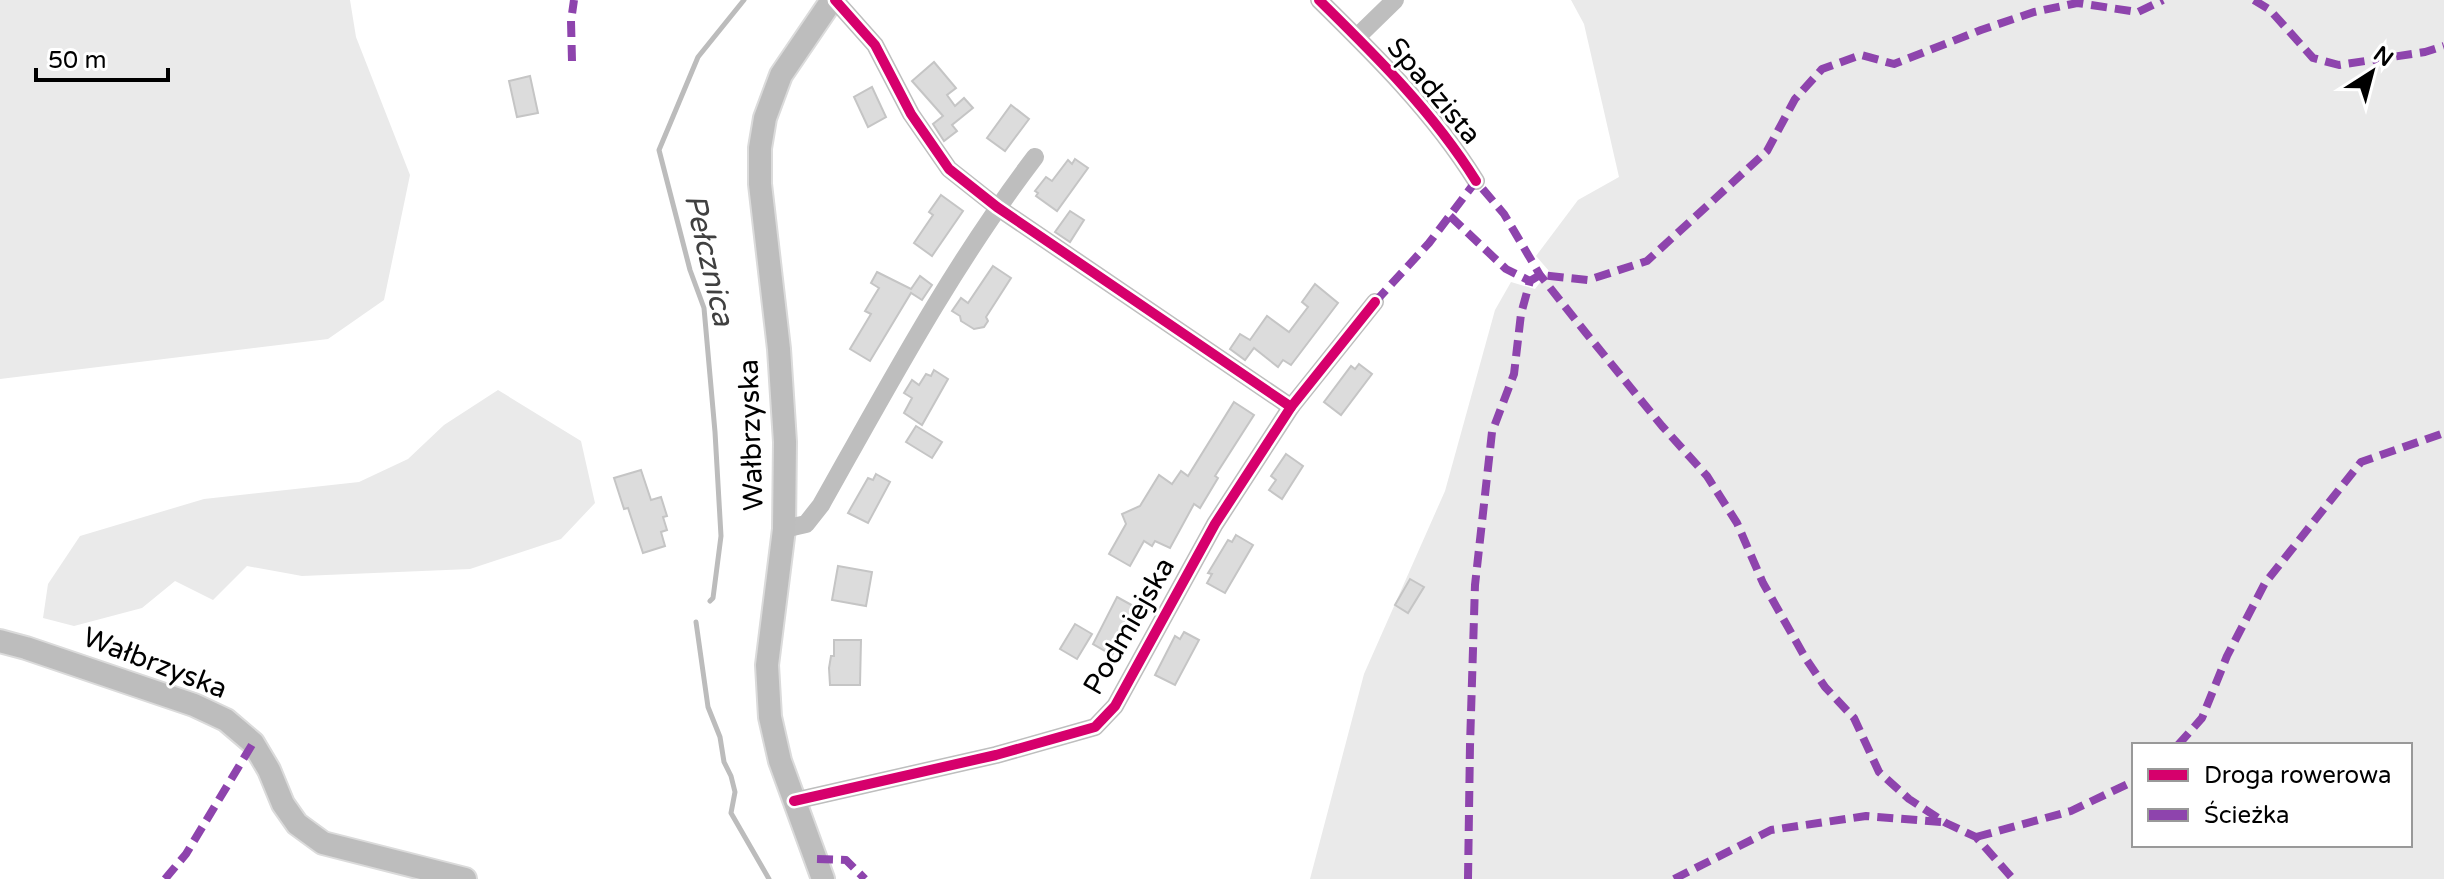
<svg xmlns="http://www.w3.org/2000/svg" width="2444" height="879" font-family="'Varela Round',sans-serif">
	<style>
		.green { fill: #eaeaea; fill-rule: evenodd }
		.lines { fill: none; stroke-linecap: round; stroke-linejoin: round }
		.stream { stroke: #bcbcbc; stroke-width: 5 }
		.building { fill: #dcdcdc; stroke: #c5c5c5; stroke-width: 2 }
		.major-casing { stroke: #dbdbdb; stroke-width: 26 }
		.minor { stroke: #bebebe; stroke-width: 18 }
		.major { stroke: #bdbdbd; stroke-width: 22 }
		.quiet { stroke: #8e44ad; stroke-width: 8; stroke-dasharray: 16 8; stroke-linecap: butt }
		.cycleway-casing { stroke: #fff; stroke-width: 15 }
		.cycleway { stroke: #d6006c; stroke-width: 10 }
		.labels { text-anchor: middle; dominant-baseline: central; stroke-width: 6; stroke-linejoin: round; paint-order: stroke }
		.street-label { font-size: 28px; fill: #000; stroke: #fff }
		.water-label { font-size: 30px; font-style: italic; fill: #404040; stroke: #fff }
	</style>
	<rect width="100%" height="100%" fill="#fff"/>
	<g class="green">
		<path d="M0,0H350L356,37L410,175L384,300L328,339L0,379Z"/>
		<path d="M1571,0H2444V879H1310L1364,674L1445,491L1495,310L1511,282L1535,289L1549,271L1536,256L1578,200L1619,177L1584,24ZM2134,745H2410V845H2134Z"/>
		<path d="M498,390L581,441L595,503L561,539L470,569L302,576L247,566L213,600L175,581L142,608L74,626L43,618L48,584L80,536L204,499L359,482L408,459L444,425Z"/>
	</g>
	<g class="lines">
		<g class="stream">
			<path d="M710,601L713,598L721,536L715,432L704,308L690,270L659,150L698,57L744,0"/>
			<path d="M696,622L708,707L720,737L724,762L731,776L735,792L731,813L769,879"/>
		</g>
	</g>
	<g class="building">
		<path d="M934,62L956,88L947,95L955,106L964,98L973,108L952,125L957,131L944,141L933,124L943,116L912,81Z"/>
		<path d="M530,76L538,113L517,117L509,81Z"/>
		<path d="M872,87L886,117L868,127L854,97Z"/>
		<path d="M1011,105L1029,119L1005,151L987,138Z"/>
		<path d="M1075,159L1088,168L1057,211L1036,196L1038,193L1035,191L1046,177L1052,181L1068,160L1072,164Z"/>
		<path d="M941,195L963,211L932,256L914,243L933,215L929,212Z"/>
		<path d="M1070,211L1084,220L1070,242L1055,232Z"/>
		<path d="M993,266L1011,278L986,317L988,321L984,327L974,329L961,321L960,316L952,311L961,298L968,303Z"/>
		<path d="M877,272L911,289L920,276L932,285L922,300L911,293L870,361L850,349L871,314L865,311L879,288L871,283Z"/>
		<path d="M1315,284L1338,303L1291,365L1283,360L1278,367L1254,348L1245,360L1230,349L1240,334L1250,340L1267,316L1289,332L1308,307L1302,302Z"/>
		<path d="M1359,364L1372,374L1341,415L1324,402L1351,366L1355,369Z"/>
		<path d="M934,370L948,379L922,425L904,413L912,398L904,393L912,380L919,385L926,374L931,376Z"/>
		<path d="M1234,402L1254,415L1215,476L1218,478L1200,508L1194,504L1170,548L1155,541L1152,546L1144,541L1130,566L1109,554L1126,524L1122,514L1140,506L1159,475L1172,484L1181,471L1188,476Z"/>
		<path d="M916,426L942,442L932,458L906,442Z"/>
		<path d="M1286,454L1303,466L1282,499L1269,490L1276,480L1271,476Z"/>
		<path d="M641,470L651,500L661,497L667,516L663,517L667,530L661,532L665,546L643,553L628,508L624,509L614,478Z"/>
		<path d="M876,474L890,482L868,523L848,513L868,478L873,480Z"/>
		<path d="M1236,535L1253,545L1225,593L1207,583L1212,574L1208,573L1228,540L1232,542Z"/>
		<path d="M838,566L872,572L866,606L832,600Z"/>
		<path d="M1410,579L1424,587L1408,613L1395,605Z"/>
		<path d="M1117,597L1137,608L1112,655L1093,644Z"/>
		<path d="M1075,624L1092,634L1077,659L1060,649Z"/>
		<path d="M1184,632L1199,640L1175,685L1155,675L1175,636L1180,639Z"/>
		<path d="M834,640H861L860,685H830L829,668L831,656H834Z"/>
	</g>
	<g class="lines">
		<defs>
			<g id="major">
				<path d="M0,641L26,648L194,705L226,720L253,743L269,770L283,804L297,824L323,843L465,879"/>
				<path d="M823,879L780,761L770,717L767,665L784,529L785,442L779,349L760,184V148L765,118L781,75L832,0"/>
			</g>
		</defs>
		<use href="#major" class="major-casing"/>
		<g class="minor">
			<path d="M835,0L875,45L911,114L949,169L997,207L1291,407"/>
			<path d="M1319,0C1376,56 1433,112 1476,181"/>
			<path d="M1357,37L1395,0"/>
			<path d="M784,529L806,524L821,505C888,386 952,266 1035,157"/>
			<path d="M794,801L996,755L1095,727L1115,706L1215,524L1291,407L1375,302"/>
		</g>
		<use href="#major" class="major"/>
		<g class="quiet">
			<path d="M2254,0L2270,10L2313,58L2339,65L2425,52L2444,46"/>
			<path d="M572,61L571,21L574,0"/>
			<path d="M1450,216L1506,269L1530,281"/>
			<path d="M1375,302L1429,243L1476,181L1504,214L1540,275L1586,333L1662,426L1707,476L1737,523L1763,583L1806,659L1825,687L1854,718L1879,772L1909,799L1946,823L1976,837L2013,879"/>
			<path d="M2178,745L2202,718L2227,656L2265,583L2361,462L2444,433"/>
			<path d="M1976,837L2071,811L2134,781"/>
			<path d="M817,859L846,860L865,879"/>
			<path d="M165,879L186,854L253,743"/>
			<path d="M1468,879L1470,745L1475,585L1492,432L1514,374L1521,314L1530,281L1540,275L1588,280L1647,261L1767,151L1795,99L1822,69L1861,55L1894,64L1981,30L2034,12L2077,3L2138,12L2163,0"/>
			<path d="M1674,879L1771,830L1866,816L1942,822"/>
		</g>
		<defs>
			<g id="cycleway">
				<path d="M835,0L875,45L911,114L949,169L997,207L1291,407"/>
				<path d="M1319,0C1376,56 1433,112 1476,181"/>
				<path d="M794,801L996,755L1095,727L1115,706L1215,524L1291,407L1375,302"/>
			</g>
		</defs>
		<use href="#cycleway" class="cycleway-casing"/>
		<use href="#cycleway" class="cycleway"/>
	</g>
	<g class="labels">
		<g class="street-label">
			<text transform="translate(1434 91) rotate(50)">Spadzista</text>
			<text transform="translate(751 435) rotate(-92)">Wałbrzyska</text>
			<text transform="translate(1129 626) rotate(-60)">Podmiejska</text>
			<text transform="translate(155 663) rotate(21)">Wałbrzyska</text>
		</g>
		<g class="water-label">
			<text transform="translate(709 260) rotate(77)">Pełcznica</text>
		</g>
	</g>
	<rect x="2132" y="743" width="280" height="104" fill="#ffffff" stroke="#999999" stroke-width="2"/>
	<rect x="2148" y="769" width="40" height="12" fill="#d6006c" stroke="#999999" stroke-width="2"/>
	<text x="2204" y="783" font-size="24" fill="#000000">Droga rowerowa</text>
	<rect x="2148" y="809" width="40" height="12" fill="#8e44ad" stroke="#999999" stroke-width="2"/>
	<text x="2204" y="823" font-size="24" fill="#000000">Ścieżka</text>
	<g transform="translate(2372 72) rotate(36)" stroke="#ffffff" stroke-width="6" paint-order="stroke">
	<path d="M0-6L14 30L0 20L-14 30Z" fill="#000000"/>
	<text y="-12" font-size="22" font-weight="bold" text-anchor="middle" fill="#000000">N</text>
	</g>
	<path d="M36 68v12h132v-12" fill="none" stroke="#000000" stroke-width="4"/>
	<text x="48" y="68" font-size="24" fill="#000000" stroke="#ffffff" stroke-width="6" paint-order="stroke">50 m</text>
</svg>
